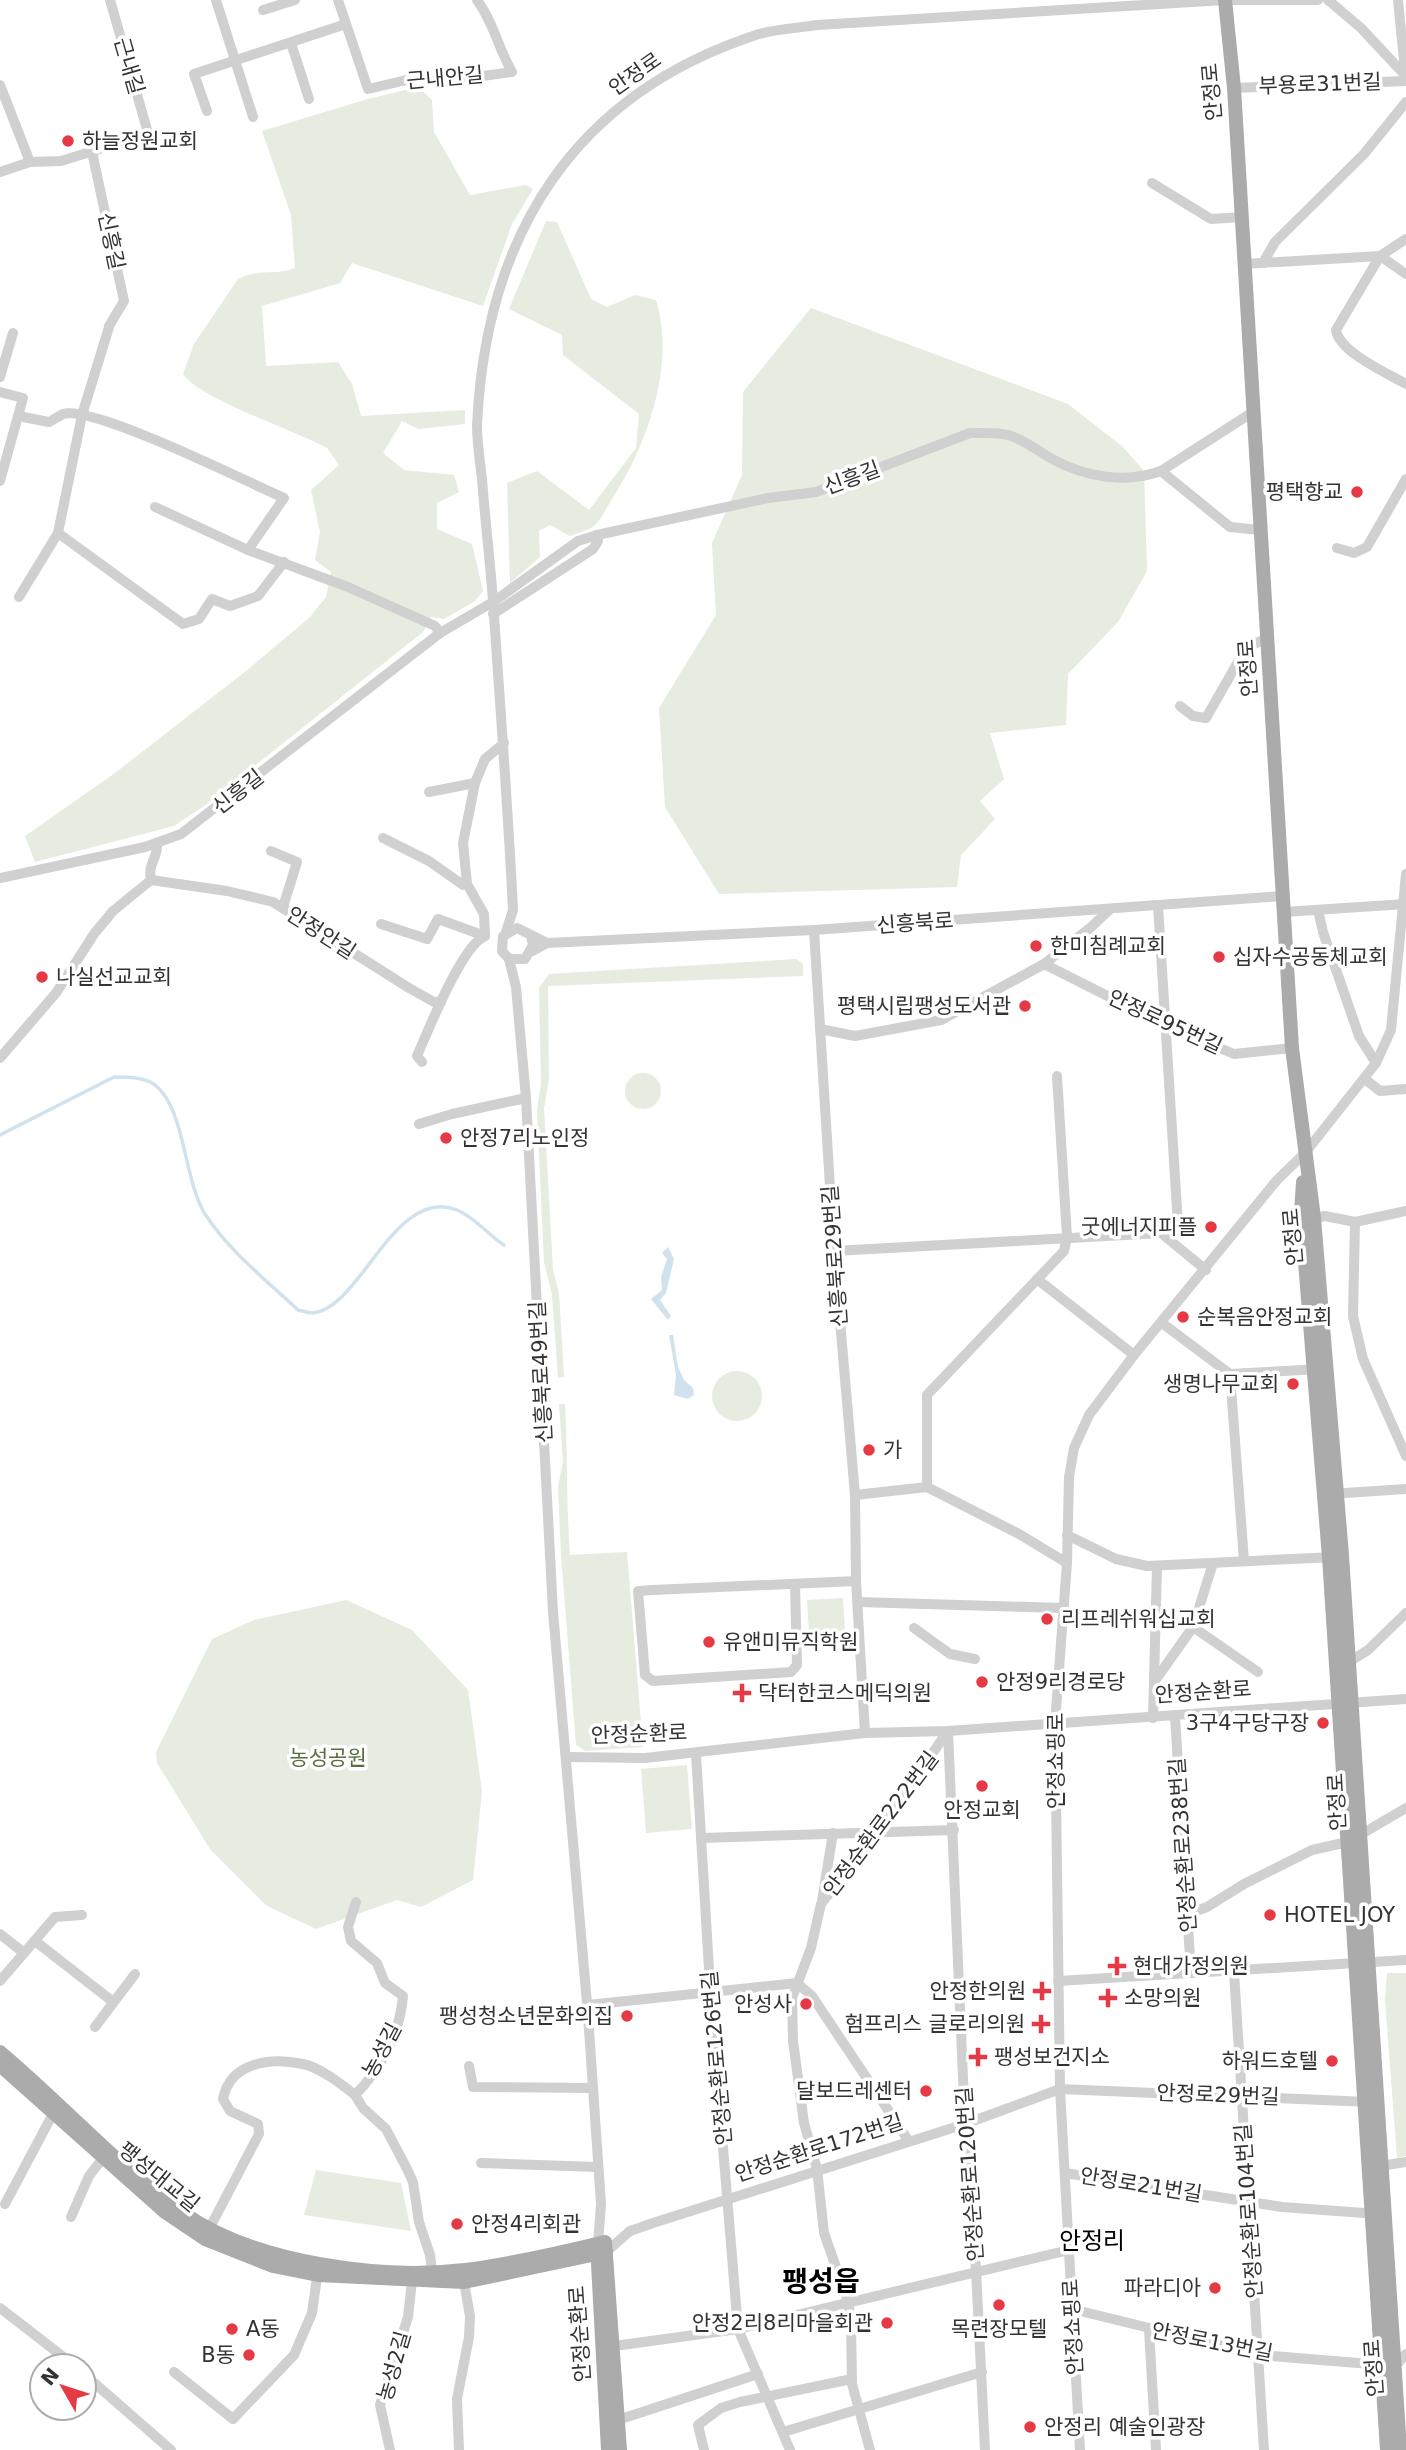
<svg xmlns="http://www.w3.org/2000/svg" width="1406" height="2450" font-family="'DejaVu Sans','Noto Sans KR',sans-serif">
	<style>
		.green { fill: #e6ecdf }
		.water { fill: #cfe2ee }
		.lines { fill: none; stroke-linecap: round; stroke-linejoin: round }
		.stream { stroke: #cfe2ee; stroke-width: 3.5 }
		.minor { stroke: #d0d0d0; stroke-width: 10 }
		.major { stroke: #ababab; stroke-width: 14 }
		.poi-dot { fill: #e63946; stroke: #fff; stroke-width: 2.5 }
		.labels { text-anchor: middle; dominant-baseline: central; stroke-width: 7; stroke-linejoin: round; paint-order: stroke }
		.street-label { font-size: 21px; fill: #333; stroke: #fff }
		.poi-label { font-size: 21px; fill: #333; stroke: #fff; text-anchor: start }
		.park-label { font-size: 21px; fill: #56703f; stroke: #fff }
		.quarter-label { font-size: 24px; fill: #000; stroke: #fff }
		.district-label { font-size: 28px; font-weight: bold; fill: #000; stroke: #fff }
	</style>
	<rect width="100%" height="100%" fill="#fff"/>
	<g class="green">
		<path d="M418,87L432,100L434,132L470,195L526,185L533,189L512,224L483,306L352,263L340,283L262,306L266,366L338,362L352,384L361,416L465,410V424L418,429L402,421L383,453L404,470L454,475L459,492L437,503V529L472,544L483,591L475,601L444,619L431,617L423,632L204,806L174,826L35,862L25,836L115,773L246,671L309,618L326,597L331,572L315,560L320,532L311,490L339,465L327,448C298,432 196,397 183,374L194,344L238,279C257,268 276,276 295,268L291,215L262,131L368,99Z"/>
		<path d="M546,221L557,222L591,299L607,307L635,295L656,300C676,365 647,445 612,499C607,507 601,520 594,526C588,531 577,533 570,536L550,525L539,531L540,557L510,583L507,483L537,471L589,510L636,448L639,414L563,355L562,335L509,309Z"/>
		<path d="M811,308L1068,404L1123,447L1144,471L1147,571L1118,622L1068,674L1066,725L990,733L1004,779L980,801L995,819L961,855L957,887L719,894L665,807L659,708L716,615L712,543L742,475L743,392Z"/>
		<path d="M796,959L803,964V976L548,986L549,1079L544,1108L553,1270L559,1293L564,1377L558,1378L552,1294L544,1262L537,1111L541,1082L539,988L549,974Z"/>
		<circle cx="643" cy="1091" r="18"/>
		<circle cx="737" cy="1396" r="25"/>
		<path d="M559,1404H565C568,1455 566,1504 570,1555L627,1552L643,1747L585,1751L576,1745L561,1555L558,1487L563,1461Z"/>
		<path d="M843,1598L845,1631L809,1633L807,1600Z"/>
		<path d="M346,1600L412,1630L468,1690L482,1791L473,1880L421,1907L397,1900L316,1929L267,1906L210,1849L157,1763L156,1752L212,1639L254,1620Z"/>
		<path d="M687,1765L692,1829L646,1833L641,1769Z"/>
		<path d="M1387,1973H1406V2156L1397,2158L1385,2000Z"/>
		<path d="M316,2170L401,2183L411,2231L304,2215Z"/>
	</g>
	<g class="water">
		<path d="M668,1247L674,1259L666,1293L660,1300L671,1316L668,1320L651,1299L662,1290L661,1277L667,1259L662,1253Z"/>
		<path d="M669,1335H673L678,1367L684,1380L693,1388L694,1395L688,1399L674,1395L676,1375Z"/>
	</g>
	<g class="lines">
		<path class="stream" d="M0,1135L114,1077C127,1077 145,1077 155,1085C185,1108 184,1181 205,1214C228,1250 266,1280 298,1310C302,1311 309,1313 313,1313C361,1308 395,1185 457,1210C476,1218 488,1235 504,1245"/>
		<g class="minor">
			<path d="M216,0L253,117"/>
			<path d="M338,0L368,89L415,78L447,81L512,72C498,48 494,23 477,0"/>
			<path d="M1328,0L1361,28L1405,75"/>
			<path d="M263,10L295,0"/>
			<path d="M291,43L309,99"/>
			<path d="M0,85L30,162"/>
			<path d="M1234,88L1406,81L1398,0"/>
			<path d="M207,111L194,74L346,24"/>
			<path d="M92,152L124,301L109,326"/>
			<path d="M0,172L30,162L61,161L119,143L144,141L148,133L110,0"/>
			<path d="M1152,183L1211,219L1242,217"/>
			<path d="M1406,239L1380,256L1336,330C1339,352 1387,373 1406,384"/>
			<path d="M1263,263L1275,242L1364,154L1406,102"/>
			<path d="M1244,264L1380,256L1406,274"/>
			<path d="M109,327L82,415L58,533L183,624L199,619L212,599L230,606L258,596L284,562"/>
			<path d="M0,377L13,333"/>
			<path d="M0,392L23,398L0,481"/>
			<path d="M18,416L49,422C53,420 59,416 63,414C94,405 247,482 284,498L248,550L348,587L435,626L440,633"/>
			<path d="M1161,471L1253,412"/>
			<path d="M155,507L248,550"/>
			<path d="M1337,548L1354,553L1367,547L1406,479"/>
			<path d="M19,597L58,533"/>
			<path d="M493,614L593,549L598,541L597,535"/>
			<path d="M1180,706L1193,716L1206,718L1246,648L1267,638"/>
			<path d="M429,792L475,783"/>
			<path d="M383,838L429,861L463,885L467,884"/>
			<path d="M271,851L297,862L283,907"/>
			<path d="M0,878L145,847L181,834L440,633L493,602L578,541L597,535L768,498L816,492L970,433C983,433 996,432 1008,435C1023,439 1038,451 1052,459C1085,477 1125,484 1161,471L1230,527L1260,530"/>
			<path d="M151,880L227,891L273,902L409,988L434,1002H441"/>
			<path d="M151,880C147,865 158,858 157,844"/>
			<path d="M1158,905L1178,1225L1167,1238"/>
			<path d="M1318,910L1323,932L1359,1036L1376,1063"/>
			<path d="M1284,912L1406,904"/>
			<path d="M381,924L427,939L438,919L485,936"/>
			<path d="M814,930L834,1251L855,1495L856,1581L865,1733"/>
			<path d="M506,932L513,910C508,807 500,704 493,601C490,560 485,519 482,479C480,461 477,443 477,425C486,235 573,94 759,34C777,29 798,28 817,25L1225,0H1318"/>
			<path d="M531,935L533,945L525,959H509L502,951L503,936L517,928L547,943"/>
			<path d="M532,951L547,943L814,930L1283,896"/>
			<path d="M509,959L516,987L526,1098L553,1612L588,2015L601,2204L598,2244"/>
			<path d="M1044,964L1167,1026L1234,1054L1292,1048"/>
			<path d="M820,1029L855,1036L941,1020L1044,964L1090,928L1110,909"/>
			<path d="M0,1058L56,993L94,934L113,911L151,880"/>
			<path d="M422,1062L417,1056C428,1031 462,945 485,936L484,914L467,884L463,843L475,783L485,759L504,743"/>
			<path d="M1365,1079L1380,1091L1406,1089"/>
			<path d="M419,1124L452,1114L526,1098"/>
			<path d="M1314,1218L1325,1216L1355,1222L1353,1316L1363,1359L1406,1456"/>
			<path d="M1355,1222L1406,1211"/>
			<path d="M834,1251L1161,1233L1206,1270"/>
			<path d="M1037,1279L1134,1355"/>
			<path d="M1162,1323L1230,1374L1244,1561"/>
			<path d="M1230,1374L1321,1369"/>
			<path d="M927,1487V1395L1064,1251L1067,1237L1057,1076"/>
			<path d="M927,1487L1019,1534L1067,1563"/>
			<path d="M1330,1494L1406,1489"/>
			<path d="M855,1495L927,1487"/>
			<path d="M1067,1535L1116,1559L1147,1566L1335,1557"/>
			<path d="M795,1584L797,1665L791,1672L653,1681L645,1675L638,1591L653,1590L856,1581"/>
			<path d="M858,1602L1063,1608"/>
			<path d="M1193,1627L1258,1672"/>
			<path d="M914,1628L950,1654L975,1659"/>
			<path d="M1346,1664L1368,1650L1406,1613"/>
			<path d="M1154,1682L1193,1627L1213,1563"/>
			<path d="M1175,1716L1191,1973"/>
			<path d="M1153,1718L1157,1566"/>
			<path d="M948,1731L965,2124L976,2270L985,2450"/>
			<path d="M696,1754L711,2002L738,2329L790,2450"/>
			<path d="M567,1757L645,1758L865,1733L948,1731L1406,1699"/>
			<path d="M701,1838L954,1830"/>
			<path d="M822,1901L833,1833"/>
			<path d="M1188,1914L1207,1907L1244,1884L1312,1850L1348,1842L1406,1808"/>
			<path d="M0,1934L24,1953"/>
			<path d="M35,1941L112,2001"/>
			<path d="M1234,1972L1264,2450"/>
			<path d="M0,1981L55,1917L82,1915"/>
			<path d="M1058,1981L1406,1960"/>
			<path d="M588,2005L797,1983L812,1996L908,2140"/>
			<path d="M95,2027L135,1974"/>
			<path d="M469,2066L473,2087L593,2088"/>
			<path d="M355,2095L363,2108L386,2129L407,2169L413,2182L419,2222L430,2255L433,2277"/>
			<path d="M481,2163L598,2167"/>
			<path d="M1374,2167L1406,2162"/>
			<path d="M1065,2173L1282,2207L1378,2214"/>
			<path d="M5,2204L56,2108"/>
			<path d="M71,2217L89,2176L107,2153"/>
			<path d="M207,2233L259,2134L258,2124L230,2111L223,2099C230,2062 271,2057 303,2064C321,2068 341,2084 355,2095C381,2069 400,2033 403,1996L385,1983L377,1963L351,1941L348,1927L356,1902"/>
			<path d="M606,2252L630,2231L656,2222L965,2124L1060,2089L1369,2102"/>
			<path d="M0,2308L75,2366"/>
			<path d="M1072,2309L1259,2355L1395,2366L1406,2354"/>
			<path d="M1149,2330L1156,2450"/>
			<path d="M607,2347L738,2329L1069,2250"/>
			<path d="M174,2372L233,2419L294,2355L312,2313L318,2270"/>
			<path d="M84,2374L171,2450"/>
			<path d="M618,2420L758,2374"/>
			<path d="M783,2432L982,2372"/>
			<path d="M390,2450L380,2405L408,2317L412,2281"/>
			<path d="M459,2450L457,2399L469,2337L470,2316L464,2282"/>
			<path d="M704,2450L698,2425L721,2408L740,2402L852,2379"/>
			<path d="M870,2450L852,2384L851,2322L848,2301L824,2233L817,2169L804,2123L793,2041L792,1998L811,1948L821,1904L877,1832L948,1731"/>
			<path d="M1080,2450L1060,2089L1055,1723L1067,1563L1069,1477L1074,1448L1089,1415L1134,1355L1277,1180L1305,1153L1376,1063L1391,1030L1406,874"/>
		</g>
		<g class="major">
			<path d="M1225,0L1234,88L1292,1048L1314,1218L1342,1555L1400,2450"/>
			<path d="M1303,1182L1301,1213L1329,1557L1387,2450"/>
			<path d="M0,2052C62,2104 117,2166 183,2213C254,2263 380,2280 465,2270C511,2264 560,2253 605,2242L620,2450"/>
			<path d="M0,2065L165,2212L205,2239L273,2266L318,2275L464,2282L606,2252"/>
			<path d="M597,2245L608,2450"/>
		</g>
	</g>
	<g class="poi-dot">
		<circle cx="68" cy="141" r="7"/>
		<circle cx="1357" cy="492" r="7"/>
		<circle cx="1036" cy="946" r="7"/>
		<circle cx="1219" cy="957" r="7"/>
		<circle cx="42" cy="977" r="7"/>
		<circle cx="1025" cy="1006" r="7"/>
		<circle cx="446" cy="1138" r="7"/>
		<circle cx="1211" cy="1227" r="7"/>
		<circle cx="1183" cy="1317" r="7"/>
		<circle cx="1293" cy="1384" r="7"/>
		<circle cx="869" cy="1450" r="7"/>
		<circle cx="1047" cy="1619" r="7"/>
		<circle cx="709" cy="1642" r="7"/>
		<circle cx="982" cy="1682" r="7"/>
		<path d="M738.5 1682.5h7v7h7v7h-7v7h-7v-7h-7v-7h7z"/>
		<circle cx="1323" cy="1723" r="7"/>
		<circle cx="982" cy="1786" r="7"/>
		<circle cx="1270" cy="1915" r="7"/>
		<path d="M1113.5 1955.5h7v7h7v7h-7v7h-7v-7h-7v-7h7z"/>
		<path d="M1038.5 1980.5h7v7h7v7h-7v7h-7v-7h-7v-7h7z"/>
		<path d="M1104.5 1987.5h7v7h7v7h-7v7h-7v-7h-7v-7h7z"/>
		<circle cx="806" cy="2004" r="7"/>
		<circle cx="627" cy="2016" r="7"/>
		<path d="M1037.5 2013.5h7v7h7v7h-7v7h-7v-7h-7v-7h7z"/>
		<path d="M974.5 2046.5h7v7h7v7h-7v7h-7v-7h-7v-7h7z"/>
		<circle cx="1332" cy="2061" r="7"/>
		<circle cx="926" cy="2091" r="7"/>
		<circle cx="457" cy="2224" r="7"/>
		<circle cx="1215" cy="2288" r="7"/>
		<circle cx="999" cy="2305" r="7"/>
		<circle cx="887" cy="2323" r="7"/>
		<circle cx="232" cy="2329" r="7"/>
		<circle cx="249" cy="2355" r="7"/>
		<circle cx="1030" cy="2427" r="7"/>
	</g>
	<g class="labels">
		<g class="street-label">
			<text transform="translate(129 66) rotate(74)">근내길</text>
			<text transform="translate(635 74) rotate(-35)">안정로</text>
			<text transform="translate(445 78) rotate(-5)">근내안길</text>
			<text transform="translate(1320 84) rotate(-2)">부용로31번길</text>
			<text transform="translate(1212 92) rotate(-95)">안정로</text>
			<text transform="translate(111 241) rotate(78)">신흥길</text>
			<text transform="translate(852 478) rotate(-20)">신흥길</text>
			<text transform="translate(1248 668) rotate(-94)">안정로</text>
			<text transform="translate(238 792) rotate(-38)">신흥길</text>
			<text transform="translate(915 923) rotate(-4)">신흥북로</text>
			<text transform="translate(321 933) rotate(33)">안정안길</text>
			<text transform="translate(1165 1022) rotate(25)">안정로95번길</text>
			<text transform="translate(1293 1237) rotate(-95)">안정로</text>
			<text transform="translate(835 1256) rotate(-94)">신흥북로29번길</text>
			<text transform="translate(541 1372) rotate(-93)">신흥북로49번길</text>
			<text transform="translate(1203 1692) rotate(-4)">안정순환로</text>
			<text transform="translate(639 1734) rotate(-2)">안정순환로</text>
			<text transform="translate(1056 1761) rotate(-90)">안정쇼핑로</text>
			<text transform="translate(1337 1802) rotate(-93)">안정로</text>
			<text transform="translate(881 1824) rotate(-53)">안정순환로222번길</text>
			<text transform="translate(1183 1845) rotate(-94)">안정순환로238번길</text>
			<text transform="translate(382 2050) rotate(-62)">농성길</text>
			<text transform="translate(717 2058) rotate(-95)">안정순환로126번길</text>
			<text transform="translate(1218 2095) rotate(2)">안정로29번길</text>
			<text transform="translate(819 2148) rotate(-18)">안정순환로172번길</text>
			<text transform="translate(970 2174) rotate(-94)">안정순환로120번길</text>
			<text transform="translate(159 2177) rotate(39)">팽성대교길</text>
			<text transform="translate(1141 2185) rotate(9)">안정로21번길</text>
			<text transform="translate(1249 2211) rotate(-94)">안정순환로104번길</text>
			<text transform="translate(1073 2327) rotate(-93)">안정쇼핑로</text>
			<text transform="translate(580 2334) rotate(-94)">안정순환로</text>
			<text transform="translate(1212 2342) rotate(11)">안정로13번길</text>
			<text transform="translate(394 2366) rotate(-74)">농성2길</text>
			<text transform="translate(1374 2368) rotate(-94)">안정로</text>
		</g>
		<g class="poi-label">
			<text x="82" y="141">하늘정원교회</text>
			<text x="1343" y="492" text-anchor="end">평택향교</text>
			<text x="1050" y="946">한미침례교회</text>
			<text x="1233" y="957">십자수공동체교회</text>
			<text x="56" y="977">나실선교교회</text>
			<text x="1011" y="1006" text-anchor="end">평택시립팽성도서관</text>
			<text x="460" y="1138">안정7리노인정</text>
			<text x="1197" y="1227" text-anchor="end">굿에너지피플</text>
			<text x="1197" y="1317">순복음안정교회</text>
			<text x="1279" y="1384" text-anchor="end">생명나무교회</text>
			<text x="883" y="1450">가</text>
			<text x="1061" y="1619">리프레쉬워십교회</text>
			<text x="723" y="1642">유앤미뮤직학원</text>
			<text x="996" y="1682">안정9리경로당</text>
			<text x="758" y="1693">닥터한코스메딕의원</text>
			<text x="1309" y="1723" text-anchor="end">3구4구당구장</text>
			<text x="982" y="1810" text-anchor="middle">안정교회</text>
			<text x="1284" y="1915">HOTEL JOY</text>
			<text x="1133" y="1966">현대가정의원</text>
			<text x="1026" y="1991" text-anchor="end">안정한의원</text>
			<text x="1124" y="1998">소망의원</text>
			<text x="792" y="2004" text-anchor="end">안성사</text>
			<text x="613" y="2016" text-anchor="end">팽성청소년문화의집</text>
			<text x="1025" y="2024" text-anchor="end">험프리스 글로리의원</text>
			<text x="994" y="2057">팽성보건지소</text>
			<text x="1318" y="2061" text-anchor="end">하워드호텔</text>
			<text x="912" y="2091" text-anchor="end">달보드레센터</text>
			<text x="471" y="2224">안정4리회관</text>
			<text x="1201" y="2288" text-anchor="end">파라디아</text>
			<text x="873" y="2323" text-anchor="end">안정2리8리마을회관</text>
			<text x="246" y="2329">A동</text>
			<text x="999" y="2329" text-anchor="middle">목련장모텔</text>
			<text x="235" y="2355" text-anchor="end">B동</text>
			<text x="1044" y="2427">안정리 예술인광장</text>
		</g>
		<g class="park-label">
			<text x="328" y="1758">농성공원</text>
		</g>
		<g class="quarter-label">
			<text x="1092" y="2241">안정리</text>
		</g>
		<g class="district-label">
			<text x="821" y="2281">팽성읍</text>
		</g>
	</g>
	<g transform="translate(63 2387) rotate(309)"><circle r="33" fill="#ffffff" stroke="#adadad" stroke-width="2"/>
	<path d="M0-5L12 26L0 18L-12 26Z" fill="#e63946"/>
	<text y="-10" font-size="19" font-weight="bold" text-anchor="middle" fill="#333333">N</text>
	</g>
</svg>
